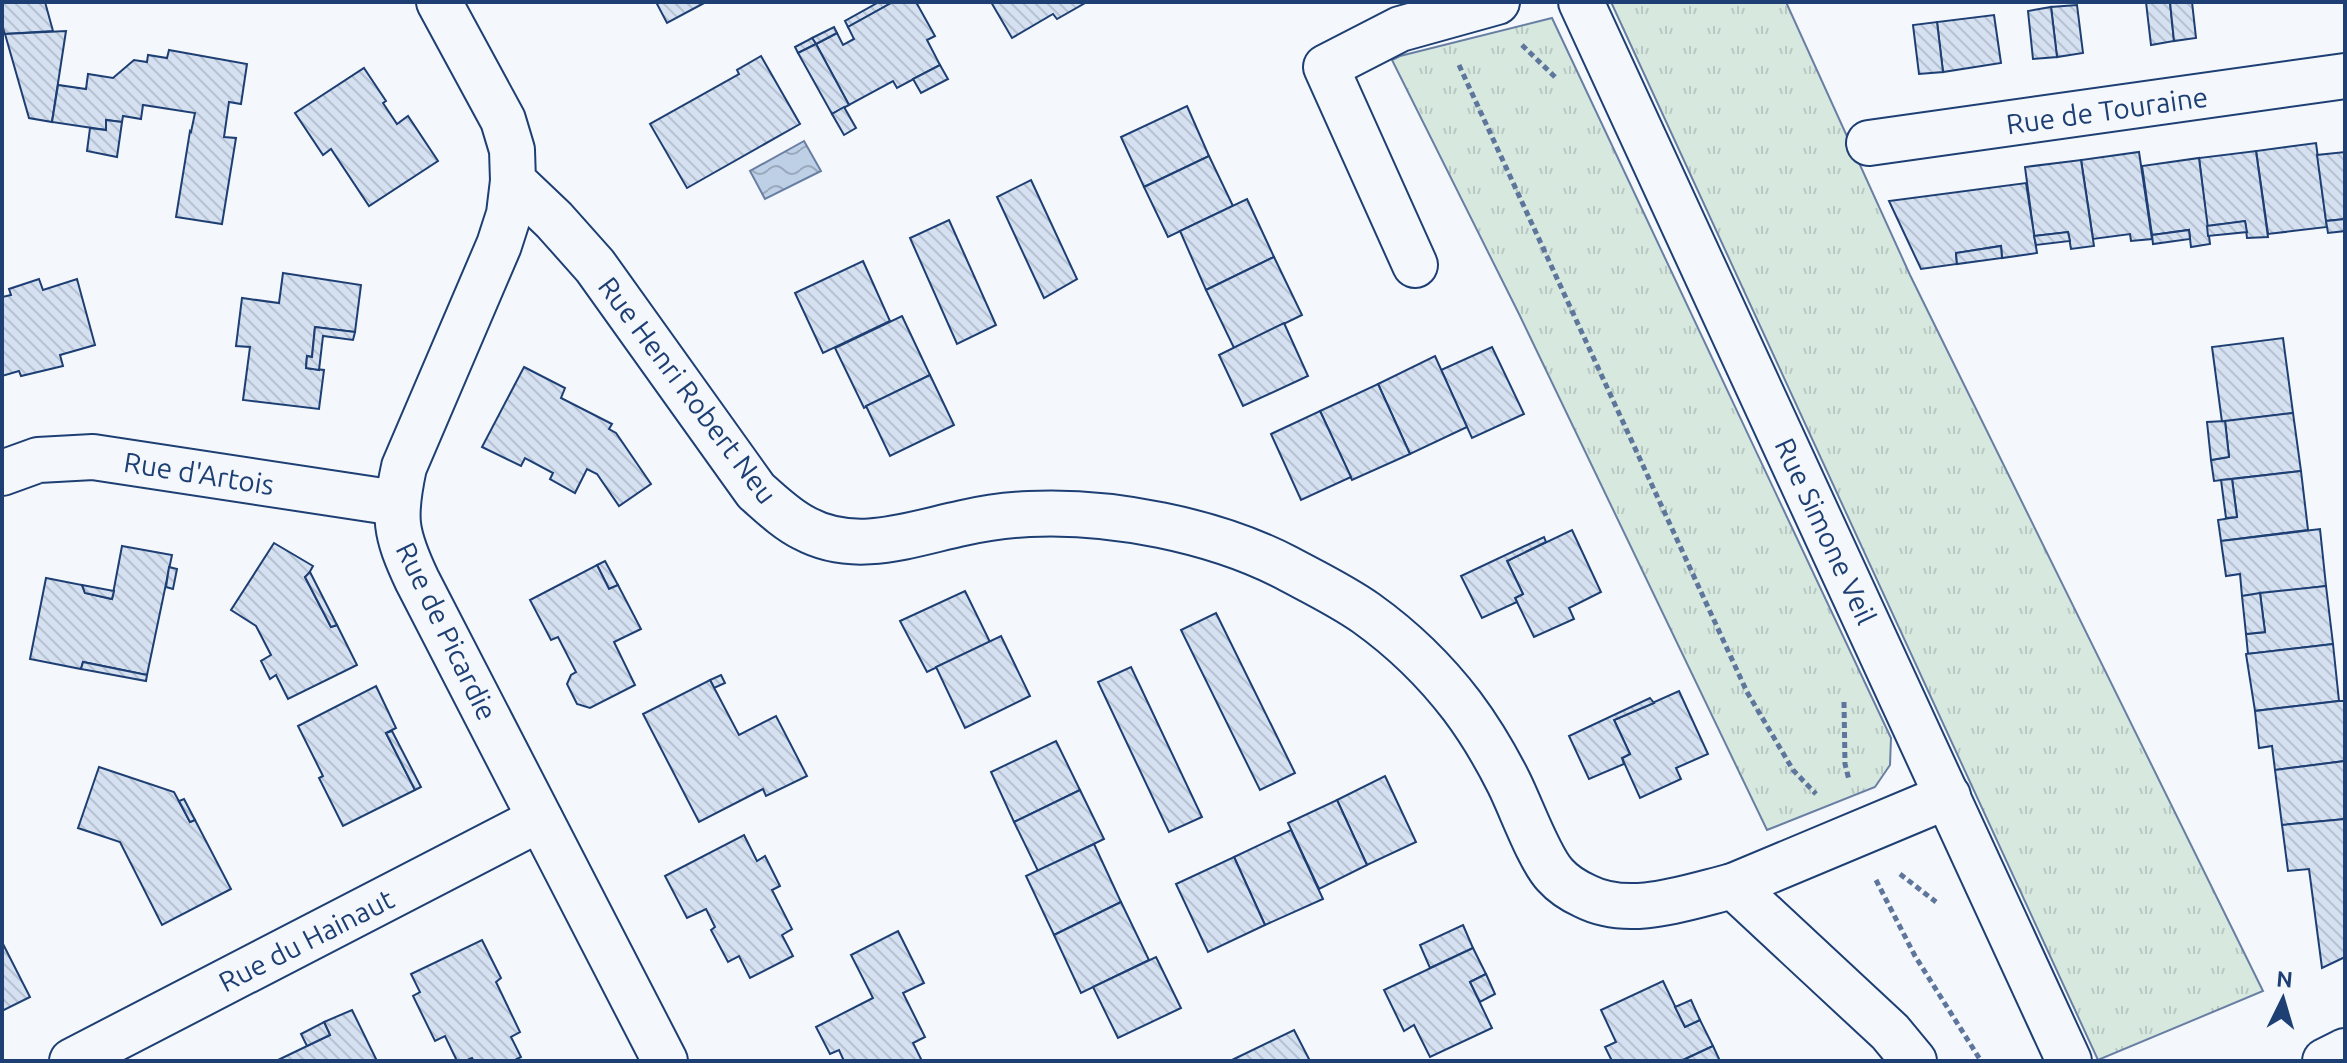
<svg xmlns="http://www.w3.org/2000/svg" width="2347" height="1063" font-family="Ubuntu,sans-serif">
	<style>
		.grass { fill: url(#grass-tufts); stroke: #687fa3; stroke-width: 2 }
		.water { fill: url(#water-waves); stroke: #687fa3; stroke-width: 2 }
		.building { fill: url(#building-back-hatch); stroke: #1d3f73; stroke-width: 2 }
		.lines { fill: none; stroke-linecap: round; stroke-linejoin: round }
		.minor-casing { stroke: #1d3f73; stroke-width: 48 }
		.path { stroke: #5e769c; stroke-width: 5; stroke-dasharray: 6 4; stroke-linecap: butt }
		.minor { stroke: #f4f7fb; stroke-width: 44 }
		.labels { text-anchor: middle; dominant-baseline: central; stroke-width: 6; stroke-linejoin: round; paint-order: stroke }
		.street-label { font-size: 28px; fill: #1d3f73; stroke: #f4f7fb }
	</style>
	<defs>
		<pattern id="grass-tufts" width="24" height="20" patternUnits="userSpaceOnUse" patternTransform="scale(2)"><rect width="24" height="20" fill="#d7e8df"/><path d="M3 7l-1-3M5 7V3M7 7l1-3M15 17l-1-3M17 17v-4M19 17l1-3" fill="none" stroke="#b8c8c3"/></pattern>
		<pattern id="water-waves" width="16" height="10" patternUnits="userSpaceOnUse" patternTransform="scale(2)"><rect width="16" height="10" fill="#bed0e5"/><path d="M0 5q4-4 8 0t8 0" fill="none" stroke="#9aaabe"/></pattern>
		<pattern id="building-back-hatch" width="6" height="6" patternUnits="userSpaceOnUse" patternTransform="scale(2)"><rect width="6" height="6" fill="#d5e0f0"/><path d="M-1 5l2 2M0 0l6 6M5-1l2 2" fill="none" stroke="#b6c1d1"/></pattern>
	</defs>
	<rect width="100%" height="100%" fill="#f4f7fb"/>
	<g class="grass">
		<path d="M1611,2H1786L1910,275L2263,991L2098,1060Z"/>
		<path d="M1552,18L1891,738L1890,765L1875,787L1767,830L1520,316L1392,60L1400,56Z"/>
	</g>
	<path class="water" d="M804,141L821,171L765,199L750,171Z"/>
	<g class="building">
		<path d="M2,2H45L53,31L5,34L2,25Z"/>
		<path d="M656,2H706L667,23Z"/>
		<path d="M879,2H893L848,27L845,21Z"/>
		<path d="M893,2H916L935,36L927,40L940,65L897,88L893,81L849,105L816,44L837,33L843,45L854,39L848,27Z"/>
		<path d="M991,2H1084L1085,3L1057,19L1053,14L1012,38Z"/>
		<path d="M2146,2H2170L2174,41L2151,45Z"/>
		<path d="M2170,2H2192L2196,38L2174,41Z"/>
		<path d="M2077,5L2083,53L2057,57L2051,7Z"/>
		<path d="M2051,7L2057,57L2033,59L2028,11Z"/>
		<path d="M1994,15L2001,63L1943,72L1937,22Z"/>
		<path d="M1937,22L1943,72L1919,74L1913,25Z"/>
		<path d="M834,27L837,33L816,44L812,38Z"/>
		<path d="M66,31L52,122L29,118L5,34Z"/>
		<path d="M812,38L816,44L798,53L795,47Z"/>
		<path d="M816,44L849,105L832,114L798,53Z"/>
		<path d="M169,50L247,64L241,104L229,102L224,137L236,138L222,224L176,217L190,131L191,132L195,113L143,105L141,119L123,116L122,122L106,120V130L52,122L58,85L86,89L88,74L113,78L134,60L147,62L148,55L167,58Z"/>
		<path d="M761,56L800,124L687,188L650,124L739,74L737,70Z"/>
		<path d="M940,65L948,79L921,93L913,79Z"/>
		<path d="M364,68L386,101L383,103L397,124L408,116L438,161L369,206L331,149L323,155L295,113Z"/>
		<path d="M1187,106L1209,156L1144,187L1121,137Z"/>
		<path d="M844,107L856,128L844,135L832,114Z"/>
		<path d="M106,120L122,122L117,157L87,151L90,128L106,130Z"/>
		<path d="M2316,143L2327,227L2268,234L2256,151Z"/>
		<path d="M2256,151L2268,237L2247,238L2245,221L2207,226L2199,158Z"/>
		<path d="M2139,152L2152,239L2131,241L2130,234L2093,239L2081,160Z"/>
		<path d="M2345,152V219L2326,221L2317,155Z"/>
		<path d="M1209,156L1233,206L1168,237L1144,187Z"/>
		<path d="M2199,158L2210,244L2191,247L2189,230L2152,235L2142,166Z"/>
		<path d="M2081,160L2094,246L2071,249L2068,232L2034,236L2025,167Z"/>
		<path d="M1031,180L1077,279L1044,298L997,197Z"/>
		<path d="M2026,183L2037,253L2002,258L2001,246L1956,253L1957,264L1921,269L1889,201Z"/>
		<path d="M1247,199L1274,257L1206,290L1180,231Z"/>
		<path d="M2345,219V231L2328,233L2326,221Z"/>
		<path d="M949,220L996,325L957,344L910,238Z"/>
		<path d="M2245,221L2247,232L2208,236L2207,226Z"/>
		<path d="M2189,230L2190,239L2153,244L2152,235Z"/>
		<path d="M2068,232L2070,241L2036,245L2034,236Z"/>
		<path d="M2001,246L2002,258L1957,264L1956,253Z"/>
		<path d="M1274,257L1302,315L1234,348L1206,290Z"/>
		<path d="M863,261L890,321L823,353L795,293Z"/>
		<path d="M283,273L361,285L355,332L315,327L312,357L307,356L306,368L324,370L319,409L243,400L250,347L236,346L242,298L279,303Z"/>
		<path d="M39,279L43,290L77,279L95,345L60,355L63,366L21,376L19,371L2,376V297L11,295L9,289Z"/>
		<path d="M902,316L930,375L864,408L835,348Z"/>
		<path d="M1284,323L1308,376L1243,406L1219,355Z"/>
		<path d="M315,327L355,332L353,340L323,336L319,370L306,368L307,356L312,357Z"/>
		<path d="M2283,338L2293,413L2222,422L2212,347Z"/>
		<path d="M1492,347L1524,414L1472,438L1441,370Z"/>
		<path d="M1435,356L1467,427L1410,454L1378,384Z"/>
		<path d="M524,367L565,388L561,398L612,424L609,429L616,433L651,484L619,506L597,474L587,469L575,493L550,479L553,473L525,458L521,466L482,447Z"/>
		<path d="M930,375L954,425L890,456L866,406Z"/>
		<path d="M1378,384L1410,454L1352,480L1320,411Z"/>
		<path d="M1320,411L1351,477L1301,500L1271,434Z"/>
		<path d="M2293,413L2301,471L2214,481L2211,460L2229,457L2225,421Z"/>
		<path d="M2225,421L2229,457L2211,460L2207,422Z"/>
		<path d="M2301,471L2308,530L2221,541L2218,520L2237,517L2232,479Z"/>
		<path d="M2232,479L2237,517L2226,518L2221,480Z"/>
		<path d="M2320,529L2326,586L2242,596L2240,574L2226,576L2221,541Z"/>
		<path d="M1572,530L1601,592L1569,608L1574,619L1534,637L1515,598L1523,594L1507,561Z"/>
		<path d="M1544,537L1546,542L1507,561L1523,594L1515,598L1517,602L1482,618L1461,576Z"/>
		<path d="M274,543L313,566L308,575L305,577L331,627L337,625L357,665L288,699L276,675L270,679L261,661L271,655L256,626L231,610Z"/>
		<path d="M122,546L172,555L147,675L83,662L81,669L30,659L46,578L82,585L85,593L112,599Z"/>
		<path d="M605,561L618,585L609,589L597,565Z"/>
		<path d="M597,565L609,589L618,585L641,629L614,642L635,685L590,708L577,704L567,684L571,675L576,672L558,637L551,640L530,600Z"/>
		<path d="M169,567L177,569L173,589L166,587Z"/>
		<path d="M310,572L337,625L331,627L305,577Z"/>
		<path d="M82,585L114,591L112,599L85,593Z"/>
		<path d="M2326,586L2333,644L2248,654L2246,634L2265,632L2260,593Z"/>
		<path d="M965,591L990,642L927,672L900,621Z"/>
		<path d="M2260,593L2265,632L2246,634L2242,596Z"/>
		<path d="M1216,613L1295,773L1260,790L1181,630Z"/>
		<path d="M1001,636L1030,696L965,728L936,667Z"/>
		<path d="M2333,644L2339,701L2255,711L2246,654Z"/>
		<path d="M83,662L147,675L146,681L81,669Z"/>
		<path d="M1131,667L1202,817L1169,832L1098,682Z"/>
		<path d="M721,675L725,683L714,688L710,680Z"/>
		<path d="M710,680L739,735L776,716L807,776L766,796L763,789L699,822L643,714Z"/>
		<path d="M376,686L396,728L386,733L415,790L343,826L319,778L323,776L298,726Z"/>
		<path d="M1679,691L1708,754L1676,768L1681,779L1640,798L1622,758L1630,754L1614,720Z"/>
		<path d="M1650,698L1654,703L1614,720L1630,754L1622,758L1624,764L1589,779L1569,736Z"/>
		<path d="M2339,701H2345V761L2275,770L2272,746L2259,748L2255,711Z"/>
		<path d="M392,731L421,787L415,790L386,733Z"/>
		<path d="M1056,741L1080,790L1014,822L991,772Z"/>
		<path d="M2345,761V819L2282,825L2275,770Z"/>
		<path d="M99,767L174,792L190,822L195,820L231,889L162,925L120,842L78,828Z"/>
		<path d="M1385,776L1416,842L1367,865L1337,800Z"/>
		<path d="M1080,790L1104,839L1038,871L1014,822Z"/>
		<path d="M184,799L195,820L190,822L179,801Z"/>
		<path d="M1337,800L1367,865L1319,889L1288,823Z"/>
		<path d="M2345,819V957L2322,968L2309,869L2288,871L2282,825Z"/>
		<path d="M1291,830L1323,899L1265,925L1234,857Z"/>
		<path d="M744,835L757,861L765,856L780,886L772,890L792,929L782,935L793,956L750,978L739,956L728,962L711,930L715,927L706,909L687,918L665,876Z"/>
		<path d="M1094,844L1121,902L1054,935L1026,876Z"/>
		<path d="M1234,857L1265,925L1208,952L1176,884Z"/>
		<path d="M1121,902L1149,960L1081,993L1054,935Z"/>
		<path d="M1463,925L1473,948L1430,968L1420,945Z"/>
		<path d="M898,931L924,983L903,993L925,1037L913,1043L922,1061H844L839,1050L830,1054L816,1027L873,998L851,955Z"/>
		<path d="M482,940L501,978L496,982L520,1032L511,1037L521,1057L513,1061H474L472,1058L465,1061H457L445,1036L435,1041L413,996L420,992L411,974Z"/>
		<path d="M2,942L30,997L2,1011Z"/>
		<path d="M1473,948L1486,974L1470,982L1492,1028L1430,1057L1414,1025L1404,1031L1384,990Z"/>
		<path d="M1156,957L1181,1008L1118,1038L1093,987Z"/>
		<path d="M1486,974L1495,994L1480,1002L1470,982Z"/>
		<path d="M1663,981L1685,1027L1700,1020L1713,1046L1681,1061H1612L1605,1047L1616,1042L1601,1010Z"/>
		<path d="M1691,1000L1700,1020L1685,1027L1675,1007Z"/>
		<path d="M352,1010L377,1061H276L330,1035L324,1022Z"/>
		<path d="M324,1022L330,1035L307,1046L301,1034Z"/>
		<path d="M1294,1030L1310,1061L1232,1060Z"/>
		<path d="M1713,1046L1720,1061H1681Z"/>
	</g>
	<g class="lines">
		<defs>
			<g id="minor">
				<path d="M439,2L503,120L512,150L513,181L554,220L595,266L756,491C771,504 786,519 804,528C855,556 911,534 963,523C985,518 1007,515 1029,514C1111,510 1214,530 1287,568C1313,582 1342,596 1366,613C1401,638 1436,672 1462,706C1480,730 1496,757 1509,783C1521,807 1539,858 1555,875C1563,884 1574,891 1585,896C1630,919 1687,897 1733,886L1890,1032L1914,1061"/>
				<path d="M1581,2L2069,1061"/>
				<path d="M1869,143L2345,76"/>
				<path d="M513,181L509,214L499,245L404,467C393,518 395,533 417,580L665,1061"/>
				<path d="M1415,265L1326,67L1400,29L1497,2"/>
				<path d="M2,473L38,460L93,457L396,503"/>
				<path d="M1733,886L1948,796"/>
				<path d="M72,1061L540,819"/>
				<path d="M2325,1061L2345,1051"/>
			</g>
		</defs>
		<use href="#minor" class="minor-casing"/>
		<g class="path">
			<path d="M1522,45L1555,77"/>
			<path d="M1459,65L1747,692L1793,770L1816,794"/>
			<path d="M1844,702L1845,764L1849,780"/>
			<path d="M1900,874L1936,902"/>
			<path d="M1876,880L1915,956L1981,1061"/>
		</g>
		<use href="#minor" class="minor"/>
	</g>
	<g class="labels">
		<g class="street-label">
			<text transform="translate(2107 110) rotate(-8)">Rue de Touraine</text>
			<text transform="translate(688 390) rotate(53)">Rue Henri Robert Neu</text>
			<text transform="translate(199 473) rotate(9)">Rue d'Artois</text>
			<text transform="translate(1826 531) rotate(65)">Rue Simone Veil</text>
			<text transform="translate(447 631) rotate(64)">Rue de Picardie</text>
			<text transform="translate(306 940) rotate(-27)">Rue du Hainaut</text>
		</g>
	</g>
	<rect width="2347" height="1063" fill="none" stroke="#1d3f73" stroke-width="8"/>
	<g transform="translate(2283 999) rotate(5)" stroke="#f4f7fb" stroke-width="6" paint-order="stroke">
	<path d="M0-6L14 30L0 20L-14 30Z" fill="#1d3f73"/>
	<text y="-12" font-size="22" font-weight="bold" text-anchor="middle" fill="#1d3f73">N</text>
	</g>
</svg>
